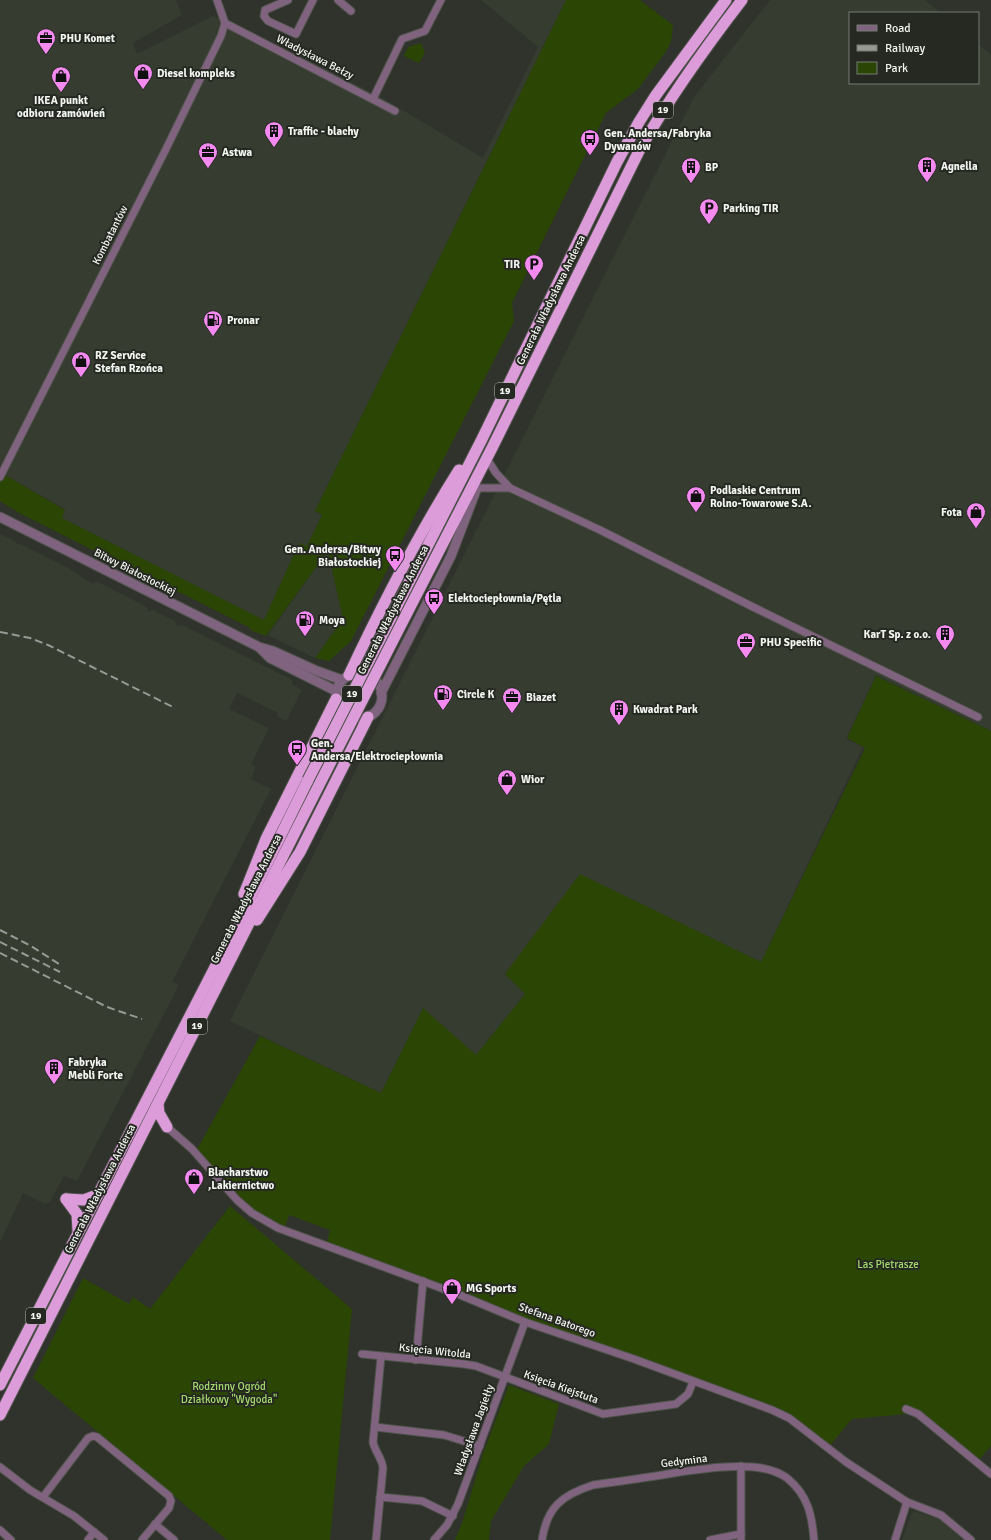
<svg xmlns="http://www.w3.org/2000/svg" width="991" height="1540" font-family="Signika,sans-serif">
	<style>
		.built { fill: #363c30 }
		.green { fill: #2b4504 }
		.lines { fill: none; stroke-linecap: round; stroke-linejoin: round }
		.minor-casing { stroke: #4e524b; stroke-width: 9 }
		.tertiary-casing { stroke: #4e524b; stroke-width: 11 }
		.trunk-casing { stroke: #4e524b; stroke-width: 13 }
		.minor { stroke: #80637e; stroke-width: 7 }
		.tertiary { stroke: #80637e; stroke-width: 9 }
		.trunk { stroke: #dc9bd9; stroke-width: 11 }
		.rail { stroke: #979994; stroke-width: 2; stroke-dasharray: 8 4; stroke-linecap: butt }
		.trunk-bridge-casing { stroke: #4e524b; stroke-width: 13; stroke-linecap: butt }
		.trunk-bridge { stroke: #dc9bd9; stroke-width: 11 }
		.labels { text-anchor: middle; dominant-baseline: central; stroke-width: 4; stroke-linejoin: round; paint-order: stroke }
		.shield { fill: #252922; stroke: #b4b7b2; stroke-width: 1 }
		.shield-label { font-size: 10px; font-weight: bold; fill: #f2f4f0 }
		.poi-label { font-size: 11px; font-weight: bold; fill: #f2f4f0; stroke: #252922; text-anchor: start }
		.street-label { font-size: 11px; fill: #f2f4f0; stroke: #252922 }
		.park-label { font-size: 11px; fill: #a4da6d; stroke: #252922 }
	</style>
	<rect width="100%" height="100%" fill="#2f332c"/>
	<g class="built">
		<path d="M0,0H176L182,15L133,43L137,54L213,16L297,55L379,96L483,158L538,47L481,0H566L315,511L322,515L307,547L299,543L264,621L61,518L65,509L0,472Z"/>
		<path d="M770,0H925L941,13H850V83H978V44L991,55V731L876,675L846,739L863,747L761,962L701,933L505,974L525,994L476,1055L423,1009L381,1093L230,1021L694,97Z"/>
		<path d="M0,534L15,541L17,544H20L68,568L93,584L95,582H98L145,606L148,608L147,611L150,612L151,610H153L175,621L176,625L179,626L182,625L292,680V685L302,690L286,721L277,716L278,713L237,693L229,709L269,728L251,764L256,767L251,779L271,789L172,982L179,985L77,1181L64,1176L50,1202L45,1204L23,1193L0,1242Z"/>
		<path d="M328,551L343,619L315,658L268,635Z"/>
		<path d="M913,1511L939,1519L963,1540H902Z"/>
	</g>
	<g class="green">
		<path d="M566,0H640L673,25L671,42L667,50L638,89L606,113L512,303L514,321L351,641L329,661L315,658L343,619L328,551L266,636L250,630V628L181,593C165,590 152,581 138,573L19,513L0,501V472L65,510L62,518L264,620L299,543L307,546L322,515L315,511Z"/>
		<path d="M421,43L425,53L419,63L404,56L408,47Z"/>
		<path d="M876,676L991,731V1446L977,1462L918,1413L852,1419L827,1449L790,1418L326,1246L330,1230L289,1215L284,1230L253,1213L195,1153L260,1036L381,1093L423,1008L476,1055L525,994L505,974L580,874L761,962L865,748L847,738Z"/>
		<path d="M230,1206L352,1309L330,1540H227L33,1378L83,1278L129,1304L133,1297L150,1309Z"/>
		<path d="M509,1385L559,1404L549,1444L524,1466L491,1521L489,1540H455L462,1523L483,1454Z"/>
	</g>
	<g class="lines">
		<defs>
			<g id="minor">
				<path d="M288,0L265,10L264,16L268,21L296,34L313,0"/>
				<path d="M338,0L351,11"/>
				<path d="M225,23L395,111"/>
				<path d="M373,99L402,39L425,31L441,0"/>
				<path d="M489,462L496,473L510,488L600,530L753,607L978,717"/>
				<path d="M0,477L167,147L221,36L225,23L217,0"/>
				<path d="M477,488H510"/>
				<path d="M167,1127L192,1149L237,1200L252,1213L278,1228L460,1295L525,1322L634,1359L772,1410L789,1418L846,1462L907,1502L941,1515L971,1540"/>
				<path d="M362,1354L464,1364L476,1366L603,1414L676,1404L688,1394L693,1382"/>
				<path d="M416,1360L423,1281"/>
				<path d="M906,1409L918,1414L991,1474"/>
				<path d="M375,1427L444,1435L480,1446"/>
				<path d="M0,1467L30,1490L74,1516L104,1540"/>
				<path d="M43,1497L88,1438L93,1436L97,1437L169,1496L171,1501L169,1508L142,1540"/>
				<path d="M380,1497L422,1501L453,1516"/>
				<path d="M155,1524L174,1540"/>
				<path d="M0,1530L11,1540"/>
				<path d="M88,1540L94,1532"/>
				<path d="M376,1540L383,1468C382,1458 375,1452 373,1442L381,1357"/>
				<path d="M434,1540L447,1525L458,1504L525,1322"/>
				<path d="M542,1540C547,1507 562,1495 593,1485C622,1481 651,1477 680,1472C703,1469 729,1465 753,1467C765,1468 777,1471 787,1478C808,1495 812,1515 814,1540"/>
				<path d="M710,1540L741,1534"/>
				<path d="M741,1540V1466"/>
				<path d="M895,1540L907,1502"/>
			</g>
			<g id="tertiary">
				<path d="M0,517L259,647L273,651L317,671L342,680"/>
				<path d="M260,648L270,658L336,691"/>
				<circle cx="359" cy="696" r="23"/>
				<path d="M381,693L451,556L477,488"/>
			</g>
			<g id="trunk">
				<path d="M396,608L482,439L617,162L639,122L656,95L726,0"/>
				<path d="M407,613L492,448L640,149C670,97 705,48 742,0"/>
				<path d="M349,675C382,605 418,535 459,470"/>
				<path d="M244,894L266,839L336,699"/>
				<path d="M257,920L300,852L368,717"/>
				<path d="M158,1104L159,1113L167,1127"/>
				<path d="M66,1199L77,1214L78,1231"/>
				<path d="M66,1199L84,1200L97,1195"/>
				<path d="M0,1385L228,942L308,780"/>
				<path d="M0,1415L319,785"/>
			</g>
		</defs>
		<use href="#minor" class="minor-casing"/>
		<use href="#tertiary" class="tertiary-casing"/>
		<use href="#trunk" class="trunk-casing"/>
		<use href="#minor" class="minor"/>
		<use href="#tertiary" class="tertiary"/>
		<use href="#trunk" class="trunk"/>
		<g class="rail">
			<path d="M0,632L30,638L48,645L173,707"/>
			<path d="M0,930L31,946L62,966"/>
			<path d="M0,942L60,972"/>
			<path d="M0,953L107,1007L142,1019"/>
		</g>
		<defs>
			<g id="trunk-bridge">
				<path d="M308,780L396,608"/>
				<path d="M319,785L407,613"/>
			</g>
		</defs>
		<use href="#trunk-bridge" class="trunk-bridge-casing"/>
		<use href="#trunk-bridge" class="trunk-bridge"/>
	</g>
	<defs>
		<symbol id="office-pin" viewBox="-11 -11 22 30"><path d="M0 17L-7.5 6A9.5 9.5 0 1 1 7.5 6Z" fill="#f489f0" stroke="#252922"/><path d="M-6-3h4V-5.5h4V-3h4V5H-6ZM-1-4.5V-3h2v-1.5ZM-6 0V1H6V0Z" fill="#111"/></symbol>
		<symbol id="shop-pin" viewBox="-11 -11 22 30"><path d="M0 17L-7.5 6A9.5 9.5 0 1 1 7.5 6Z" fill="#f489f0" stroke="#252922"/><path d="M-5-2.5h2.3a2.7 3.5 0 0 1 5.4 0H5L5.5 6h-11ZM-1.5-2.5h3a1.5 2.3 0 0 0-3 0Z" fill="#111"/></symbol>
		<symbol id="building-pin" viewBox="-11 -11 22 30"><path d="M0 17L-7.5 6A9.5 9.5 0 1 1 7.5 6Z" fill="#f489f0" stroke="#252922"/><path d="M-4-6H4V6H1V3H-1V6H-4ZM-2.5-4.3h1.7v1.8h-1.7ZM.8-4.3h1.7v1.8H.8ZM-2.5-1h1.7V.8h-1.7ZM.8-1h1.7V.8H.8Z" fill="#111"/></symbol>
		<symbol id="bus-pin" viewBox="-11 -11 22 30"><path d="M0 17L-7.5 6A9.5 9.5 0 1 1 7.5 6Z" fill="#f489f0" stroke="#252922"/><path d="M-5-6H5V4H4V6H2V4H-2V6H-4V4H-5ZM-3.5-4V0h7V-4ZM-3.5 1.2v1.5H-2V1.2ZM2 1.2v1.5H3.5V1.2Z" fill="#111"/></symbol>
		<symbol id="parking-pin" viewBox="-11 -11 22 30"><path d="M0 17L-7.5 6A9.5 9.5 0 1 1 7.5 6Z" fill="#f489f0" stroke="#252922"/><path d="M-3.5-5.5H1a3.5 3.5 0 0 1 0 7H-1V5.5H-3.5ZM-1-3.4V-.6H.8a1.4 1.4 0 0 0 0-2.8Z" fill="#111"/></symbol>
		<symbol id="fuel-pin" viewBox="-11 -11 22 30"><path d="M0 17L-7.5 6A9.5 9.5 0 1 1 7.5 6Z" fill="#f489f0" stroke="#252922"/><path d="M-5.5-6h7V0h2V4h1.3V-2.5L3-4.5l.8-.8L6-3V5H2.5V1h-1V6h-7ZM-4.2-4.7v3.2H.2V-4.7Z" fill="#111"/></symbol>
	</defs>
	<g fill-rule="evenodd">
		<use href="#office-pin" x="35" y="27" width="22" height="30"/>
		<use href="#shop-pin" x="132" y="62" width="22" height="30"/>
		<use href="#shop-pin" x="50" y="65" width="22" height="30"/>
		<use href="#building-pin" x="263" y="120" width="22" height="30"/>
		<use href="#bus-pin" x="579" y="128" width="22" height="30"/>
		<use href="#office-pin" x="197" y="141" width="22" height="30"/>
		<use href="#building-pin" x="916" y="155" width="22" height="30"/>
		<use href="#building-pin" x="680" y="156" width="22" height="30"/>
		<use href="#parking-pin" x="698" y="197" width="22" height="30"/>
		<use href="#parking-pin" x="523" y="253" width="22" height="30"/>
		<use href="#fuel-pin" x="202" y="309" width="22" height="30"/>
		<use href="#shop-pin" x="70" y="350" width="22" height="30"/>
		<use href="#shop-pin" x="685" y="485" width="22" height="30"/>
		<use href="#shop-pin" x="965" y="501" width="22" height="30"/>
		<use href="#bus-pin" x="384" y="544" width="22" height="30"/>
		<use href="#bus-pin" x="423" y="587" width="22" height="30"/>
		<use href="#fuel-pin" x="294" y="609" width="22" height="30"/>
		<use href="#building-pin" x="934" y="623" width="22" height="30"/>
		<use href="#office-pin" x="735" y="631" width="22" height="30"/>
		<use href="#fuel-pin" x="432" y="683" width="22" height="30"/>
		<use href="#office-pin" x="501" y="686" width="22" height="30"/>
		<use href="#building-pin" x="608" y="698" width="22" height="30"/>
		<use href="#bus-pin" x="286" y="738" width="22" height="30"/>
		<use href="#shop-pin" x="496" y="768" width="22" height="30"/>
		<use href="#building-pin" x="43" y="1057" width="22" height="30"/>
		<use href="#shop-pin" x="183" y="1167" width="22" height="30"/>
		<use href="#shop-pin" x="441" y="1277" width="22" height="30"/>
	</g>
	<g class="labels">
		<g class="shield">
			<rect x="653" y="102" width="20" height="16" rx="3"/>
			<rect x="495" y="383" width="20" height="16" rx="3"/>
			<rect x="342" y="686" width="20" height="16" rx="3"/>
			<rect x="187" y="1018" width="20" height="16" rx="3"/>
			<rect x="26" y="1308" width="20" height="16" rx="3"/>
		</g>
		<g class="shield-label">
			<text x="663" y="110">19</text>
			<text x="505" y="391">19</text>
			<text x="352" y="694">19</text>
			<text x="197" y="1026">19</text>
			<text x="36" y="1316">19</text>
		</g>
		<g class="poi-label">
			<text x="60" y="38">PHU Komet</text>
			<text x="157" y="73">Diesel kompleks</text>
			<text x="61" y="100" text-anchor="middle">IKEA punkt<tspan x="61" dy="13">odbioru zamówień</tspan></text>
			<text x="288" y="131">Traffic - blachy</text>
			<text x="604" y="133">Gen. Andersa/Fabryka<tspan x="604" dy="13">Dywanów</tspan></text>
			<text x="222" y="152">Astwa</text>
			<text x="941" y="166">Agnella</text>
			<text x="705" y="167">BP</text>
			<text x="723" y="208">Parking TIR</text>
			<text x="520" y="264" text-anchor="end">TIR</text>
			<text x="227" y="320">Pronar</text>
			<text x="95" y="355">RZ Service<tspan x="95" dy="13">Stefan Rzońca</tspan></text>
			<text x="710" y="490">Podlaskie Centrum<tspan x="710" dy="13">Rolno-Towarowe S.A.</tspan></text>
			<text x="962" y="512" text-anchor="end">Fota</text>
			<text x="381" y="549" text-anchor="end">Gen. Andersa/Bitwy<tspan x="381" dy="13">Białostockiej</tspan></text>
			<text x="448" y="598">Elektociepłownia/Pętla</text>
			<text x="319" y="620">Moya</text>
			<text x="931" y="634" text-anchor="end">KarT Sp. z o.o.</text>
			<text x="760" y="642">PHU Specific</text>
			<text x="457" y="694">Circle K</text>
			<text x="526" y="697">Biazet</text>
			<text x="633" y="709">Kwadrat Park</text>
			<text x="311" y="743">Gen.<tspan x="311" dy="13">Andersa/Elektrociepłownia</tspan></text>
			<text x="521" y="779">Wior</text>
			<text x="68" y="1062">Fabryka<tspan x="68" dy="13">Mebli Forte</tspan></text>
			<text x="208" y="1172">Blacharstwo<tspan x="208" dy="13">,Lakiernictwo</tspan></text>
			<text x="466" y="1288">MG Sports</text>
		</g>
		<g class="street-label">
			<text transform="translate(315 57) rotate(27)">Władysława Bełzy</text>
			<text transform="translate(110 235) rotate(-63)">Kombatantów</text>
			<text transform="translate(551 300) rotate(-64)">Generała Władysława Andersa</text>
			<text transform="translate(135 572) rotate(27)">Bitwy Białostockiej</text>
			<text transform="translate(393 610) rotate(-63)">Generała Władysława Andersa</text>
			<text transform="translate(246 899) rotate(-63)">Generała Władysława Andersa</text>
			<text transform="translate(100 1189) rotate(-63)">Generała Władysława Andersa</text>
			<text transform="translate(557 1320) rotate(20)">Stefana Batorego</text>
			<text transform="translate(435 1351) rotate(6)">Księcia Witolda</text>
			<text transform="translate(561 1387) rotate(20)">Księcia Kiejstuta</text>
			<text transform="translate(474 1430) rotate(-70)">Władysława Jagiełły</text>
			<text transform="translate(684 1461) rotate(-7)">Gedymina</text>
		</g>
		<g class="park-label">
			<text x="888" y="1264">Las Pietrasze</text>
			<text x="229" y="1386">Rodzinny Ogród<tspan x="229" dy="13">Działkowy "Wygoda"</tspan></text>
		</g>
	</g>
	<rect x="849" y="12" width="130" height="72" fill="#252922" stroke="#777a74"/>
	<rect x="857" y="25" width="20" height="6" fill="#80637e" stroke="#777a74"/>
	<text x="885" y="32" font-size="12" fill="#f2f4f0">Road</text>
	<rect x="857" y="45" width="20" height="6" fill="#979994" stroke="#777a74"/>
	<text x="885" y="52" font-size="12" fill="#f2f4f0">Railway</text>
	<rect x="857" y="62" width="20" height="12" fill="#2b4504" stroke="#777a74"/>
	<text x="885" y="72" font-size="12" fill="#f2f4f0">Park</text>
</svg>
